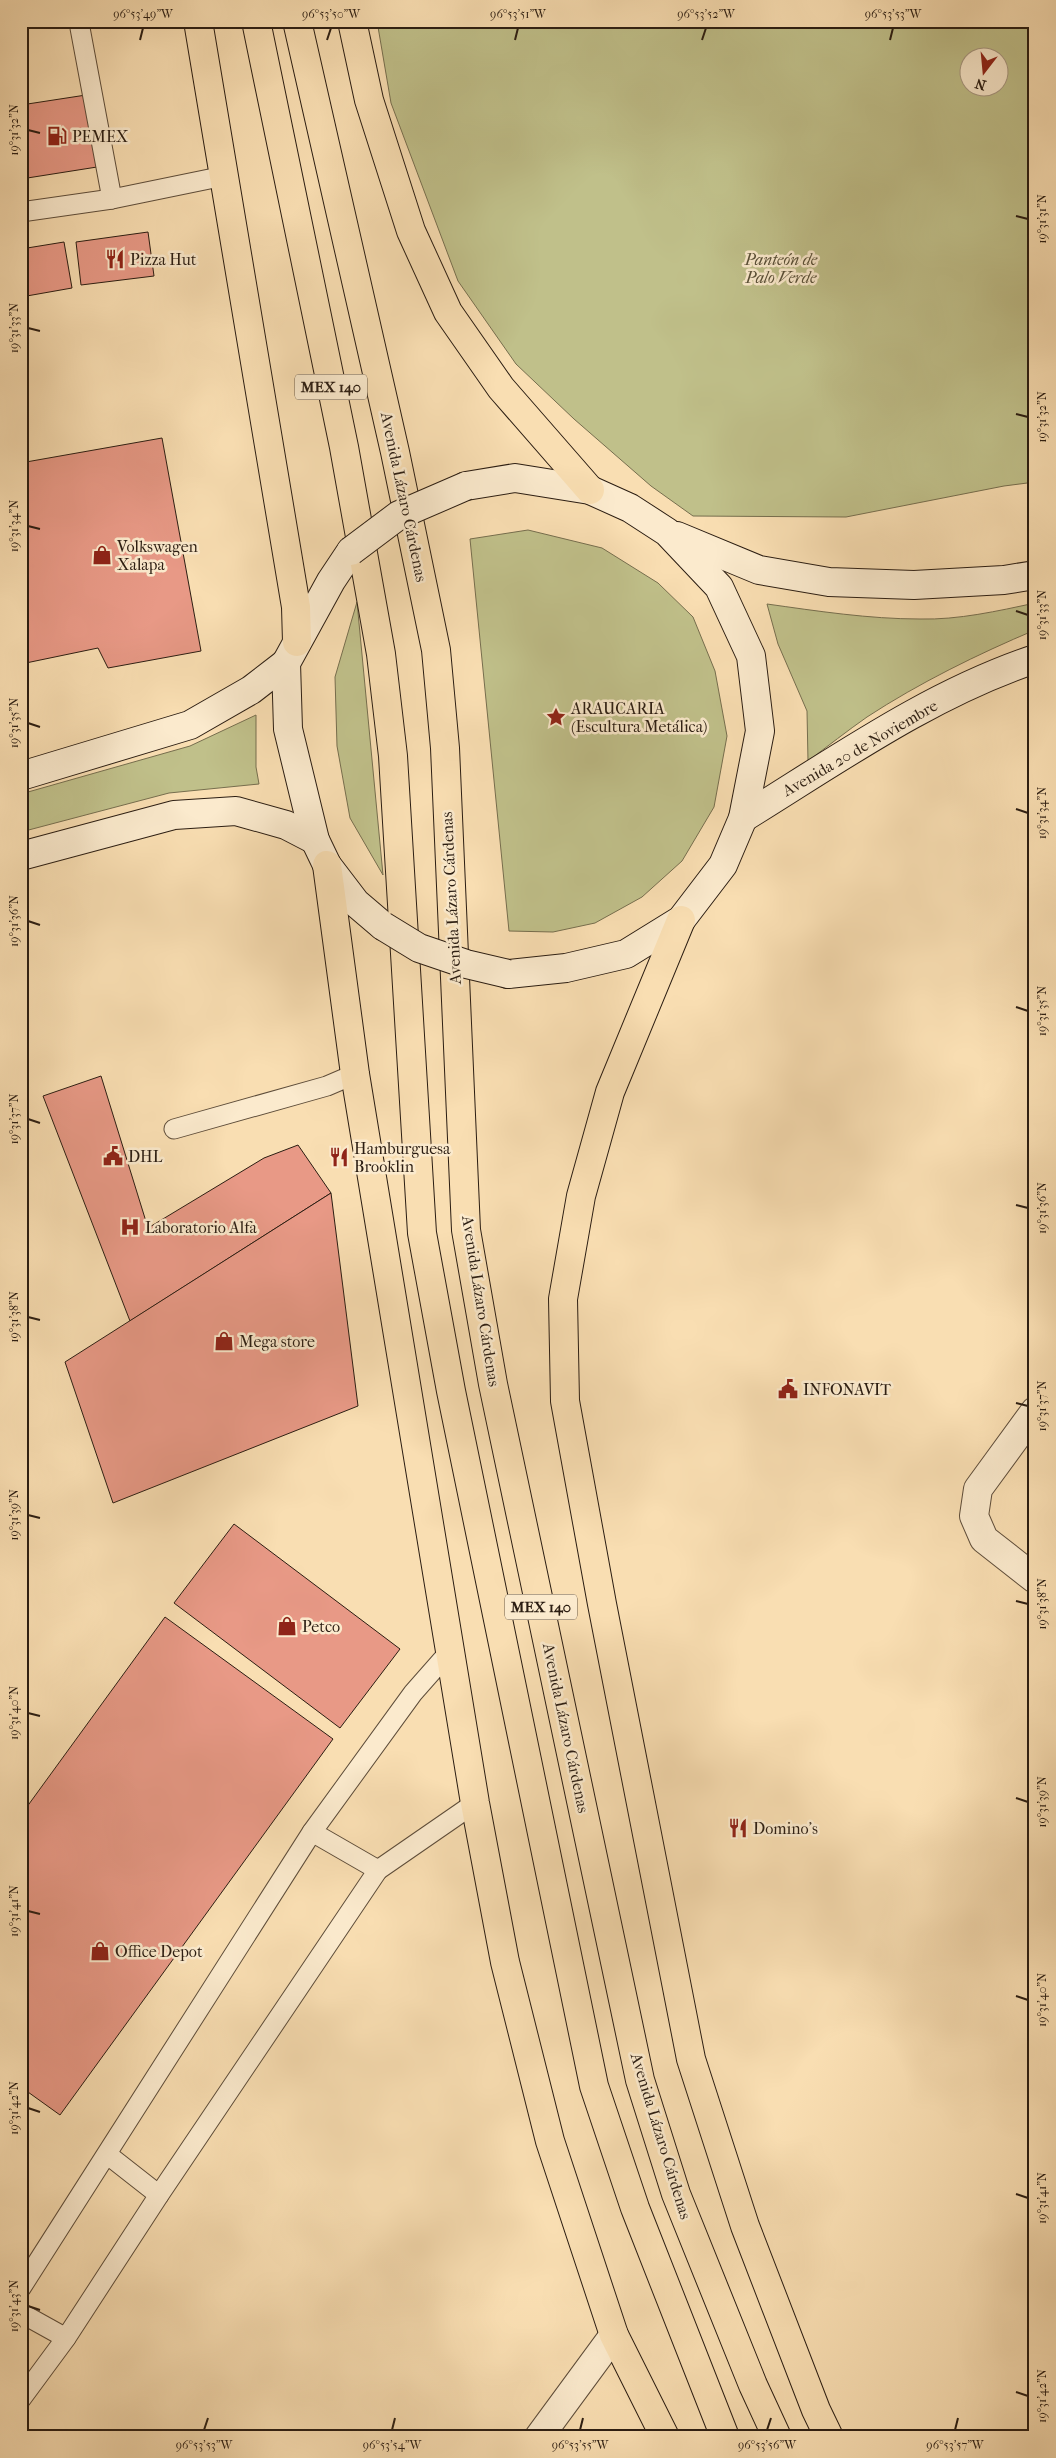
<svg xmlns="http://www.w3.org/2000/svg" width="1056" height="2458" font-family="'IM FELL French Canon',serif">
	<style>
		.green { fill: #c0c08a; stroke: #766e4e; fill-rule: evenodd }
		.building { fill: #e89986; stroke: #2b1d12 }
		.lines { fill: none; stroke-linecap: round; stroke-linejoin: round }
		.lane-casing { stroke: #5e4d3a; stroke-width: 21 }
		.street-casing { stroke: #5e4d3a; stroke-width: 30 }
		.secondary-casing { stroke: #2b1d12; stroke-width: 30 }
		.highway-casing { stroke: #2b1d12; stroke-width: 30 }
		.lane { stroke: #fbeacd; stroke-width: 19 }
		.street { stroke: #fbeacd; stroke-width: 28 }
		.secondary { stroke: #fbeacd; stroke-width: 28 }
		.highway { stroke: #f9deb2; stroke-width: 28 }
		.secondary-bridge-casing { stroke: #2b1d12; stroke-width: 30; stroke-linecap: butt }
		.secondary-bridge { stroke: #fbeacd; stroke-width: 28 }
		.ticks { fill: none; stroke: #2b1d12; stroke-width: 2 }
		.labels { text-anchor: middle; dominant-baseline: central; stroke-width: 5; stroke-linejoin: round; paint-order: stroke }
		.shield { fill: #fbeacd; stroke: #695a4a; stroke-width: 1 }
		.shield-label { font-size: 15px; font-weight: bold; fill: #2b1d12 }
		.poi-label { font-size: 16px; fill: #2b1d12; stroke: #fbeacd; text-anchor: start }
		.park-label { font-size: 16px; font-style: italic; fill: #584e36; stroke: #fbeacd }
		.street-label { font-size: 16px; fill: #2b1d12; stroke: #fbeacd }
		.neatline { fill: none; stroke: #2b1d12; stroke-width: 2 }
		.ticks-label { font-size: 12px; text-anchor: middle; fill: #2b1d12 }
	</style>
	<rect width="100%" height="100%" fill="#f9deb2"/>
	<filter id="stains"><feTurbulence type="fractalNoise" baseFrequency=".004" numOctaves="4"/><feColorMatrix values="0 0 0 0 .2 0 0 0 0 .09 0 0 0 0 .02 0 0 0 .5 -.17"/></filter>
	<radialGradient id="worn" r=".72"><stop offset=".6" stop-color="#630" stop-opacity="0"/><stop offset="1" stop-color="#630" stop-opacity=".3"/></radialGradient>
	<g class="green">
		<path d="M377,21H1035V482L1004,486L846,517L693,516L651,486L574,419L516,364L458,281L391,103ZM968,58H998V88H968Z"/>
		<path d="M528,530L602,548L658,583L693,617L715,671L727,736L714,807L682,861L642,897L595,923L553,932L509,931L470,539Z"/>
		<path d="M357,602L383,875L350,818L337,746L335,677Z"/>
		<path d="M1035,603V630C978,654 919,683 867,717C847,731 828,746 808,761L807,711L778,644L767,604C817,611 869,619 920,619C958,620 998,611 1035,603Z"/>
		<path d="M256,715V767L259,784L169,793L21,832V794L190,746Z"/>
	</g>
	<g class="building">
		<path d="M86,95L97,167L21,179V105Z"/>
		<path d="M148,232L154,276L81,285L76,242Z"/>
		<path d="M64,242L72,288L21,297V249Z"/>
		<path d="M21,434L26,462L162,438L201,651L108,668L98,648L21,664Z"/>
		<path d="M101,1076L148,1228L264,1158L298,1145L331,1193L130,1321L43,1096Z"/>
		<path d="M331,1193L358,1406L113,1503L65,1362Z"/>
		<path d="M234,1524L400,1649L340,1728L174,1603Z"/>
		<path d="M165,1617L333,1739L60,2115L21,2087V1815Z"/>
	</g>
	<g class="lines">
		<defs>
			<g id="lane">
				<path d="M82,21L80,28L112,199"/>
				<path d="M21,212L112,199L224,176"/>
				<path d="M174,1129L327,1086L355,1074"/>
				<path d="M450,1651L413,1693L312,1832L378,1870L475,1803"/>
				<path d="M108,2155L159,2195"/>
				<path d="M21,2288L312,1832"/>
				<path d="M21,2313L66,2338"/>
				<path d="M21,2399L66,2338L159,2195L378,1870"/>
			</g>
			<g id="street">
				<path d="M1035,1411L978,1489L974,1516L984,1539L1035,1579"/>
				<path d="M539,2437L614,2335"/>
			</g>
			<g id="secondary">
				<path d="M466,486L515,478L590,490L630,508L667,532L719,587L751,656L760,731L743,818L723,865L681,920L626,954L566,968L508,974"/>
				<path d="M677,536L759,570L829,582L914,585L1004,580L1035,575"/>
				<path d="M351,551L331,581L286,663L288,729L315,840L327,865L356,903L383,926"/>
				<path d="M21,776L190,725L251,690L286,663"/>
				<path d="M743,818C837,760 930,694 1035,659"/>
				<path d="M21,856L174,815L236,811L286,825L315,840"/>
			</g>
			<g id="highway">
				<path d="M198,21L296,607L297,642"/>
				<path d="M256,21L344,447L381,654L393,756L422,1233L451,1391L594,2086L635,2208L725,2437"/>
				<path d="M297,21L395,452L436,650L445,748L466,1230L493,1384L640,2080L676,2194L753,2385L777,2437"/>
				<path d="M352,21L369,100L411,231L448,312L501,388L590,490"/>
				<path d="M327,865L355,1074L475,1803L505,1962L550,2141L614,2335L665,2437"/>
				<path d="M681,920L610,1092L581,1196L563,1299L565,1401L602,1604L691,2059L745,2226L816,2410L829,2437"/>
			</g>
		</defs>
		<use href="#lane" class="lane-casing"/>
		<use href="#street" class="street-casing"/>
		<use href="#secondary" class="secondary-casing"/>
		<use href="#highway" class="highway-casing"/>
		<use href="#lane" class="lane"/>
		<use href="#street" class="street"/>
		<use href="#secondary" class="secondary"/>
		<use href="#highway" class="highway"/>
		<defs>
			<g id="secondary-bridge">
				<path d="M351,551L399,515L466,486"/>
				<path d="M383,926L419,948L466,964L508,974"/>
			</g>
		</defs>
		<use href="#secondary-bridge" class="secondary-bridge-casing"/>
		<use href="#secondary-bridge" class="secondary-bridge"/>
	</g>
	<path class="ticks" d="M140,40L143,28M327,40L331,28M515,40L518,28M702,40L706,28M890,40L893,28M28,130L40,133M1016,216L1028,219M28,328L40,331M1016,414L1028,417M28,526L40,529M1016,611L1028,615M28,723L40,727M1016,809L1028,813M28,921L40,925M1016,1007L1028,1011M28,1119L40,1123M1016,1205L1028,1208M28,1317L40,1320M1016,1403L1028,1406M28,1515L40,1518M1016,1601L1028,1604M28,1713L40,1716M1016,1798L1028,1802M28,1911L40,1914M1016,1996L1028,2000M28,2108L40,2112M1016,2194L1028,2198M28,2306L40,2310M1016,2392L1028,2396M204,2430L208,2418M392,2430L395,2418M580,2430L583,2418M767,2430L771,2418M955,2430L958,2418"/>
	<defs>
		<symbol id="fuel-bare" viewBox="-9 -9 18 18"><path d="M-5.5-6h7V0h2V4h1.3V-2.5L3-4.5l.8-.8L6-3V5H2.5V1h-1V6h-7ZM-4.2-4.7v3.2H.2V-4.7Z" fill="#8f2418" stroke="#fbeacd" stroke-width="2.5" paint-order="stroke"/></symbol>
		<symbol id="restaurant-bare" viewBox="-9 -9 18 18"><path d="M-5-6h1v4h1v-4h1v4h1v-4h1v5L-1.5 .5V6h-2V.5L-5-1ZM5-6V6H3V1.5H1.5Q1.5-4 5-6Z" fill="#8f2418" stroke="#fbeacd" stroke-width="2.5" paint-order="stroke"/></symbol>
		<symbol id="shop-bare" viewBox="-9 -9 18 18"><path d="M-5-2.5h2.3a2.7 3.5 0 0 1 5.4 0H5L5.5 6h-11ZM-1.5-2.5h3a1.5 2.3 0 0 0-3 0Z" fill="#8f2418" stroke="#fbeacd" stroke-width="2.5" paint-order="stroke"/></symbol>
		<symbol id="sight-bare" viewBox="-9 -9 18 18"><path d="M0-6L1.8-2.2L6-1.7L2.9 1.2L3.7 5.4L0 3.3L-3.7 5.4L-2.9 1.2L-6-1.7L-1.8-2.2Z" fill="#8f2418" stroke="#fbeacd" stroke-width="2.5" paint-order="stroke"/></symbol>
		<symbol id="civic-bare" viewBox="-9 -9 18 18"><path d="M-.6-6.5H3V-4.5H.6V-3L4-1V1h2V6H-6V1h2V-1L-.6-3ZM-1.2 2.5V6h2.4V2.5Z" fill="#8f2418" stroke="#fbeacd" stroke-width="2.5" paint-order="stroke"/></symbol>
		<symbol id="hospital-bare" viewBox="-9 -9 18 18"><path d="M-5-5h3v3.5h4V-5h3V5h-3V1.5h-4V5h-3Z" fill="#8f2418" stroke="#fbeacd" stroke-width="2.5" paint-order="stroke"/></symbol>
	</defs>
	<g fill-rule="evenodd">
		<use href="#fuel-bare" x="43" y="122" width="28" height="28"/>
		<use href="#restaurant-bare" x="101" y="245" width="28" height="28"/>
		<use href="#shop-bare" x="88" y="541" width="28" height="28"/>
		<use href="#sight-bare" x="542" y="703" width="28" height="28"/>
		<use href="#civic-bare" x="99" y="1142" width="28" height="28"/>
		<use href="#restaurant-bare" x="325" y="1143" width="28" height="28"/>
		<use href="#hospital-bare" x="116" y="1213" width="28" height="28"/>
		<use href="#shop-bare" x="210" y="1327" width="28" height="28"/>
		<use href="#civic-bare" x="774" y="1375" width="28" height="28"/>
		<use href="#shop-bare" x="273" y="1612" width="28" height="28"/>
		<use href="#restaurant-bare" x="724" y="1814" width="28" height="28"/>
		<use href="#shop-bare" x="86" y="1937" width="28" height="28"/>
	</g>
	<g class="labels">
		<g class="shield">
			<rect x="295" y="374.5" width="72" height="25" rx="4"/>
			<rect x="505" y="1594.5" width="72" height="25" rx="4"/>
		</g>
		<g class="shield-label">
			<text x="331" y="387">MEX 140</text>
			<text x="541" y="1607">MEX 140</text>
		</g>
		<g class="poi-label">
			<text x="72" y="136">PEMEX</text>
			<text x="130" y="259">Pizza Hut</text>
			<text x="117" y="546">Volkswagen<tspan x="117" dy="18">Xalapa</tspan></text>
			<text x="571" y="708">ARAUCARIA<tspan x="571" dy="18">(Escultura Metálica)</tspan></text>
			<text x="354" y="1148">Hamburguesa<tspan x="354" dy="18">Brooklin</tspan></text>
			<text x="128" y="1156">DHL</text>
			<text x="145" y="1227">Laboratorio Alfa</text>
			<text x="239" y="1341">Mega store</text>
			<text x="803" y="1389">INFONAVIT</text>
			<text x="302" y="1626">Petco</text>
			<text x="753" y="1828">Domino's</text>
			<text x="115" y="1951">Office Depot</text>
		</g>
		<g class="park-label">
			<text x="781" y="259">Panteón de<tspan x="781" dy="18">Palo Verde</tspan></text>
		</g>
		<g class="street-label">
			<text transform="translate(404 497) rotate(78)">Avenida Lázaro Cárdenas</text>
			<text transform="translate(860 748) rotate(-30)">Avenida 20 de Noviembre</text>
			<text transform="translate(451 898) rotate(-93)">Avenida Lázaro Cárdenas</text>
			<text transform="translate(481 1301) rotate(81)">Avenida Lázaro Cárdenas</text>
			<text transform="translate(566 1728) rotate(78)">Avenida Lázaro Cárdenas</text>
			<text transform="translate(661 2136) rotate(73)">Avenida Lázaro Cárdenas</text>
		</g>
	</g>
	<rect width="1056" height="2458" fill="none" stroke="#f9deb2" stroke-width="55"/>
	<g transform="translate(984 72) rotate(196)"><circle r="24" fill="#fbeacd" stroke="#a89882"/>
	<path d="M0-4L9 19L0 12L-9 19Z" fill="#8f2418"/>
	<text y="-8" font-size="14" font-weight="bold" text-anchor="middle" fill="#2b1d12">N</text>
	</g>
	<rect x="28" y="28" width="1000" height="2402" class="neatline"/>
	<g class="ticks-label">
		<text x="143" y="18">96°53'49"W</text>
		<text x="331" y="18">96°53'50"W</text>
		<text x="518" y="18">96°53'51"W</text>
		<text x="706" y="18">96°53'52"W</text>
		<text x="893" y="18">96°53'53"W</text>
		<text transform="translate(14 130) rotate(-90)" y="4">19°31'32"N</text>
		<text transform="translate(1042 219) rotate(-90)" y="4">19°31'31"N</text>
		<text transform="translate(14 328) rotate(-90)" y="4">19°31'33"N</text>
		<text transform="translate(1042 417) rotate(-90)" y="4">19°31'32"N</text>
		<text transform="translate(14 526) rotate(-90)" y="4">19°31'34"N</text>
		<text transform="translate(1042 615) rotate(-90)" y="4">19°31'33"N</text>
		<text transform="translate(14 723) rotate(-90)" y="4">19°31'35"N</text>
		<text transform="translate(1042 813) rotate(-90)" y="4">19°31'34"N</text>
		<text transform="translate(14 921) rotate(-90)" y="4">19°31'36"N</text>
		<text transform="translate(1042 1011) rotate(-90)" y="4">19°31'35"N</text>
		<text transform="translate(14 1119) rotate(-90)" y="4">19°31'37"N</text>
		<text transform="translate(1042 1208) rotate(-90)" y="4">19°31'36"N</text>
		<text transform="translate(14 1317) rotate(-90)" y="4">19°31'38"N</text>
		<text transform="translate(1042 1406) rotate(-90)" y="4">19°31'37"N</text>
		<text transform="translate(14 1515) rotate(-90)" y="4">19°31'39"N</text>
		<text transform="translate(1042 1604) rotate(-90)" y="4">19°31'38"N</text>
		<text transform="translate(14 1713) rotate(-90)" y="4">19°31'40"N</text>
		<text transform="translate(1042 1802) rotate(-90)" y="4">19°31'39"N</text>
		<text transform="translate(14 1911) rotate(-90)" y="4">19°31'41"N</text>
		<text transform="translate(1042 2000) rotate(-90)" y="4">19°31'40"N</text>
		<text transform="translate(14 2108) rotate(-90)" y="4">19°31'42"N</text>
		<text transform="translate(1042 2198) rotate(-90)" y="4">19°31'41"N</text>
		<text transform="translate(14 2306) rotate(-90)" y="4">19°31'43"N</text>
		<text transform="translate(1042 2396) rotate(-90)" y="4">19°31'42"N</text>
		<text x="204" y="2449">96°53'53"W</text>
		<text x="392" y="2449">96°53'54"W</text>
		<text x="580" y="2449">96°53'55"W</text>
		<text x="767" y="2449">96°53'56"W</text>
		<text x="955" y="2449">96°53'57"W</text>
	</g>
	<rect width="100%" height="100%" filter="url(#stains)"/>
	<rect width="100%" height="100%" fill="url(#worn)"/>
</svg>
